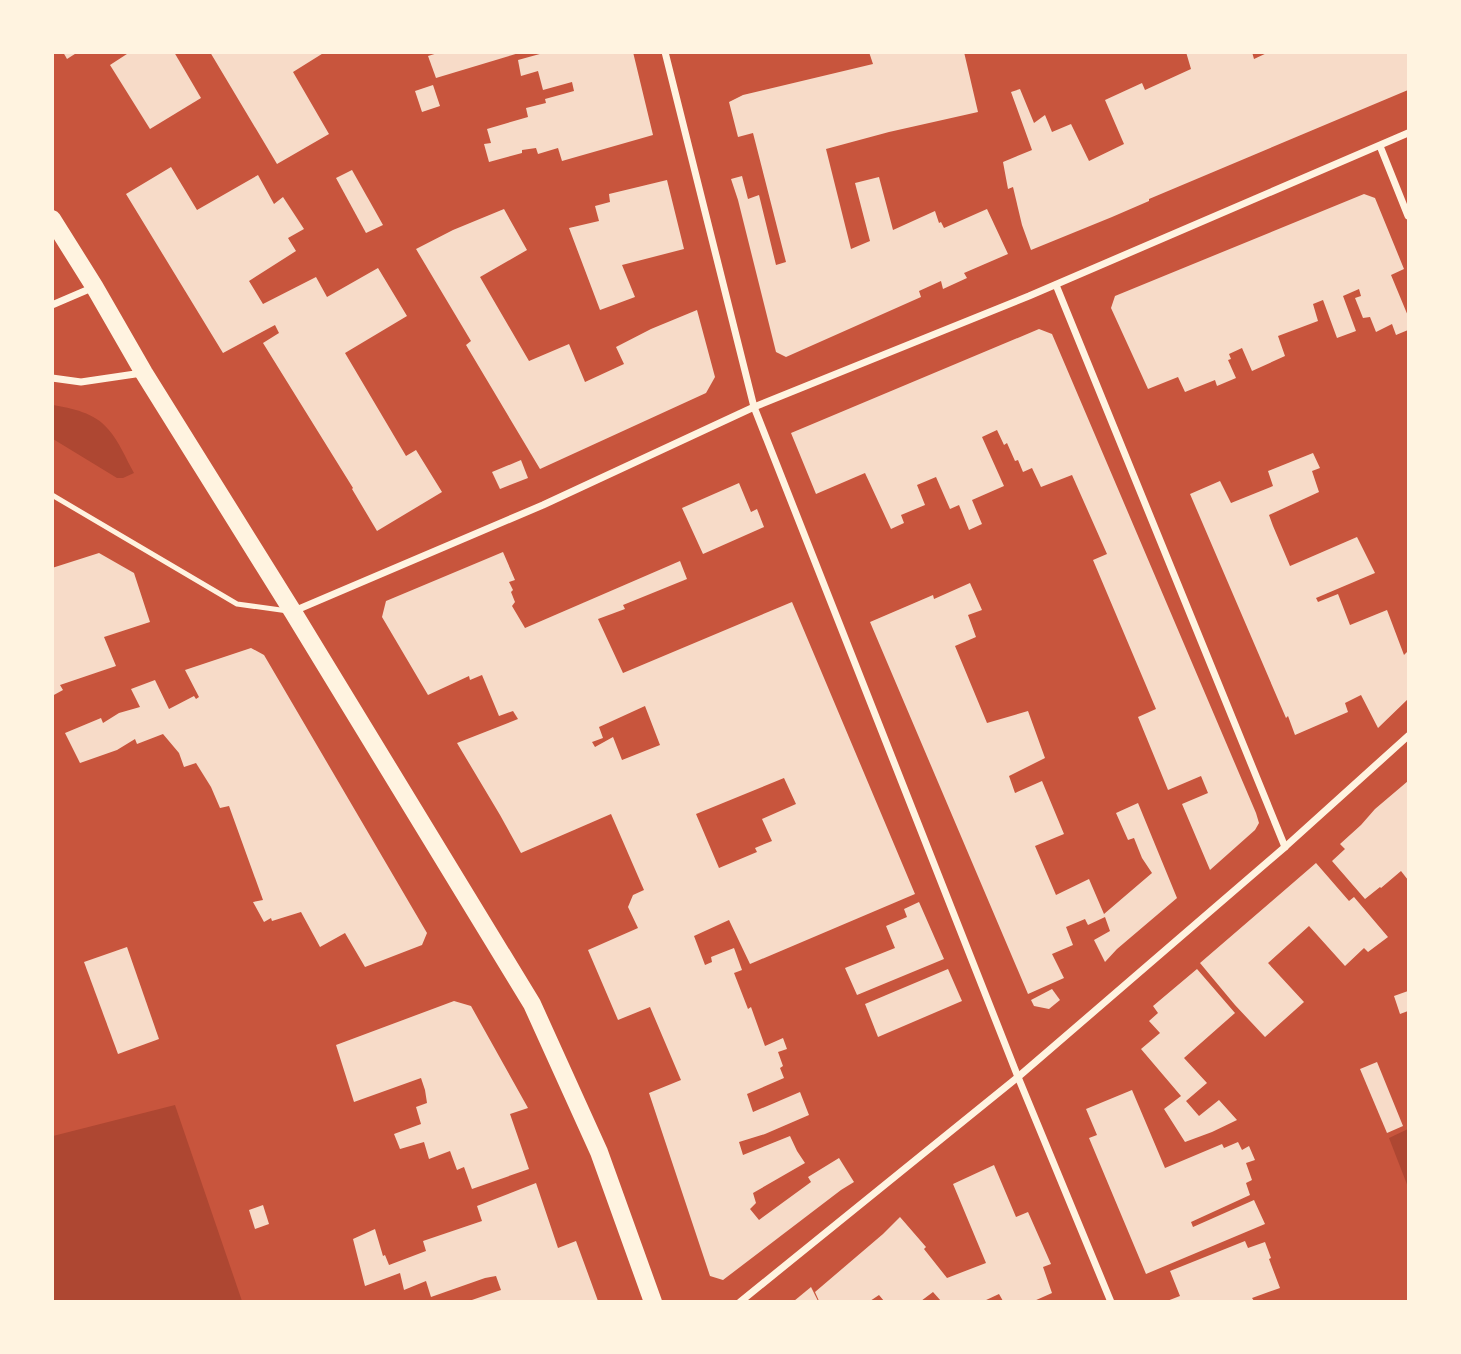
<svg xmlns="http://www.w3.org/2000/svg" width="1461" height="1354" font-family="'IBM Plex Sans',sans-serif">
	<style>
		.green { fill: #ae4732 }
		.building { fill: #f7dbc8; fill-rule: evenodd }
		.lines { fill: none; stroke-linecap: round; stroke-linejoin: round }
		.service { stroke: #fff3e0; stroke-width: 5 }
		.minor { stroke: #fff3e0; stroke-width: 7 }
		.primary { stroke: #fff3e0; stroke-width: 18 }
	</style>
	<rect width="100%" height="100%" fill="#c8553d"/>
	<g class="green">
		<path d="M52,405C72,408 95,413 108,429C119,441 126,459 134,473L123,478H117L53,439Z"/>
		<path d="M175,1105L242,1301H53V1136Z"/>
		<path d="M1408,1129V1187L1389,1138Z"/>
	</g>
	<g class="building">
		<path d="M63,52H78L67,59Z"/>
		<path d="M130,52H174L201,98L150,129L110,65Z"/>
		<path d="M210,52H325L293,72L329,134L277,164Z"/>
		<path d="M441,52H519V53L436,78L428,56Z"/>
		<path d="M547,52H633L653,135L562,161L558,148L538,154L536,148L522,150V153L489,162L484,144L491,143L487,129L528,117L526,108L546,103L545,99L574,91L572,82L543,90L538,71L521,76L518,60Z"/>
		<path d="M869,52H964L978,112L889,132L826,149L851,249L870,241L855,183L879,177L893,230L935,211L939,223L941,222L944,228L987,209L1008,254L964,273L967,278L943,289L941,281L919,291L921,297L786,357L776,352L738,200L731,179L742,176L748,199L759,195L776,265L786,262L753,133L738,137L729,102L743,95L873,64Z"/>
		<path d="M1186,52H1252L1254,59L1269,52H1408V90L1149,199V201L1112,217L1031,250L1022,225L1013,187L1008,189L1003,162L1032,150L1011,92L1020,89L1034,123L1045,115L1052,132L1071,124L1089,161L1124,144L1105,100L1142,83L1145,90L1191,69Z"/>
		<path d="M433,85L440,106L422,112L415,91Z"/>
		<path d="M171,167L197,210L258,175L274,204L283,197L304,229L288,238L296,251L249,281L263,304L316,277L327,297L378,268L407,316L345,353L406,456L416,450L442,492L377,531L352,489L353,488L263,343L279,333L275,325L223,353L126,194Z"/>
		<path d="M352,170L383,225L366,233L336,178Z"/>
		<path d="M667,180L684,249L622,265L635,297L600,310L569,228L599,221L595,206L610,202L609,194Z"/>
		<path d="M1364,194L1375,198L1404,269L1391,275L1408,316V330L1396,335L1392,324L1376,332L1370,317L1363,318L1355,298L1361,296L1359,289L1343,296L1356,331L1337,338L1323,300L1313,304L1318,321L1278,336L1285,356L1252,371L1242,348L1229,354L1231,359L1228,360L1236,378L1217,386L1215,380L1185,392L1178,377L1148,389L1111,308L1115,296Z"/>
		<path d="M504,209L527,250L480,277L529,361L569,344L585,382L624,364L616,347L651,329L697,310L715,377L706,393L540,469L466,345L471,341L416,249L453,230Z"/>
		<path d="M1039,329L1052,334L1256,813L1259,823L1255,830L1210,870L1182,804L1208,793L1201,776L1168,790L1138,717L1156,709L1093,560L1107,554L1072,475L1041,487L1032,468L1023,472L1018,460L1015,461L1007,443L1004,445L997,430L982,437L1004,486L972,500L982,524L969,530L959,505L950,509L936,477L917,485L925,505L901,515L904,523L891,529L865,473L816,494L791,433Z"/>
		<path d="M1313,453L1320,468L1312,471L1319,492L1269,515L1273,526L1290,566L1357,537L1375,573L1316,598L1318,602L1338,594L1350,625L1387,610L1404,655L1408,651V699L1378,728L1361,695L1345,703L1348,712L1295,735L1288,716L1286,718L1190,494L1220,481L1231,503L1273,486L1268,471Z"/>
		<path d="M521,460L528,478L500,489L492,472Z"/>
		<path d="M739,483L751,512L757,509L764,527L703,554L682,508Z"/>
		<path d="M503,552L515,580L509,582L513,590L511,592L515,602L512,606L525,628L680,561L687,579L623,605L625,609L598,619L623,673L792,602L915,894L750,964L729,920L694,936L705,965L712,962L711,957L734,948L742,970L734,973L748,1009L751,1007L765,1046L783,1038L787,1049L778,1052L783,1066L780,1068L784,1078L747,1094L753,1112L800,1092L809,1115L765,1134L739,1142L743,1155L790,1136L797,1151L805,1163L753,1193L756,1203L750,1209L759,1220L811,1182L808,1177L839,1158L854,1182L841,1190L723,1280L710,1276L649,1093L681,1080L650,1007L618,1020L588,950L638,928L628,907L633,895L644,890L611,814L521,853L500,815L457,743L518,719L513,711L499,716L482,675L470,680L469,676L428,695L382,617L386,601ZM645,706L660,745L622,760L613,737L595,747L592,742L603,738L599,727ZM784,778L796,804L762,819L772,841L755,848L757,852L719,868L696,814Z"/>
		<path d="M99,553L134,573L150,622L104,637L116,666L60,685L63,690L52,696V568Z"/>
		<path d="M970,583L982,610L968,615L976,637L955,646L987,723L1028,711L1045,758L1009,776L1015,793L1042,781L1064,834L1035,846L1056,895L1089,879L1104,914L1152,873L1142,858L1134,838L1128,840L1116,813L1138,803L1177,898L1117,949L1105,962L1094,940L1110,931L1105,917L1088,925L1085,919L1066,927L1073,945L1052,954L1064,978L1028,994L870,622L933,595L934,599Z"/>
		<path d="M251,648L264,655L427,933L422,945L365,967L345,933L320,947L301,912L272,921L271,918L264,922L253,902L263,900L229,806L220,808L211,787L196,763L184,767L179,753L163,734L137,744L135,739L117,750L80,763L65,733L101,718L103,723L119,713L140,707L131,689L155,680L169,709L194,696L196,699L199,697L185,670Z"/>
		<path d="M1408,781V880L1401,871L1381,888L1380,887L1365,899L1332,861L1345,849L1340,844L1361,825L1375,809Z"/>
		<path d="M1316,863L1349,901L1354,897L1388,937L1368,952L1364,948L1345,966L1309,926L1268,963L1304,1002L1265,1037L1235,1005L1200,963Z"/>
		<path d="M919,902L944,959L857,995L845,968L895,948L886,926L907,917L904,909Z"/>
		<path d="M127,947L159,1039L118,1054L84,962Z"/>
		<path d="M948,969L962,1001L878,1037L865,1004Z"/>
		<path d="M1197,969L1235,1013L1184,1058L1207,1083L1186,1101L1199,1116L1219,1100L1237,1120L1212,1132L1185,1142L1164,1109L1181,1096L1141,1049L1160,1033L1149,1021L1158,1013L1153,1006Z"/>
		<path d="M1052,989L1060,1000L1049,1009L1034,1006L1031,1000Z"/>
		<path d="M1408,991V1011L1400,1014L1394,996Z"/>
		<path d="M454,1001L471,1006L528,1108L510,1114L529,1169L472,1189L464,1167L457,1170L450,1151L429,1159L424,1142L400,1149L394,1134L421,1124L416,1107L427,1103L425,1090L421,1078L354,1102L336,1045Z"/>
		<path d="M1377,1062L1403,1126L1387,1133L1360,1069Z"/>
		<path d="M1132,1090L1165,1168L1222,1144L1224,1148L1238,1142L1242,1150L1249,1146L1255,1160L1246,1163L1252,1180L1246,1183L1250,1195L1191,1222L1193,1227L1254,1200L1265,1224L1146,1274L1089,1138L1097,1135L1086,1109Z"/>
		<path d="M994,1165L1016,1217L1028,1212L1051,1264L1043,1267L1052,1293L1034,1301H1003L999,1294L984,1301H941L933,1292L921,1301H884L879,1295L870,1301H819L815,1292L883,1234L900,1217L926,1247L924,1249L947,1278L986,1263L953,1184Z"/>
		<path d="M536,1183L558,1248L576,1241L598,1301H469L501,1290L496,1276L485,1278L431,1297L426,1281L404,1290L400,1273L365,1286L353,1239L375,1229L383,1256L385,1255L389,1265L426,1251L423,1241L482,1221L477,1206Z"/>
		<path d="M263,1205L269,1224L255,1229L249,1210Z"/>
		<path d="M1245,1241L1248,1248L1265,1242L1271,1258L1269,1259L1280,1288L1252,1298L1254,1301H1167L1180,1296L1170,1271Z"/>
		<path d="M811,1287L818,1301H794Z"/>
	</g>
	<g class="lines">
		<path class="service" d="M52,495L237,604L288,611"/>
		<g class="minor">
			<path d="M665,52L754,407L1018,1077L1111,1302"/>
			<path d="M1380,146L1408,216"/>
			<path d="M1056,285L1285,847"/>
			<path d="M52,305L94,287"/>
			<path d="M52,378L81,382L142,373"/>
			<path d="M294,611L543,505L754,407L1029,296L1408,133"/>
			<path d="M740,1302L1018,1077L1285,847L1408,736"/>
		</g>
		<path class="primary" d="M52,219L94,286L144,373L293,612L532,1004L599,1152L653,1302"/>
	</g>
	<rect width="1461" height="1354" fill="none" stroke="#fff3e0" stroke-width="108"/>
</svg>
